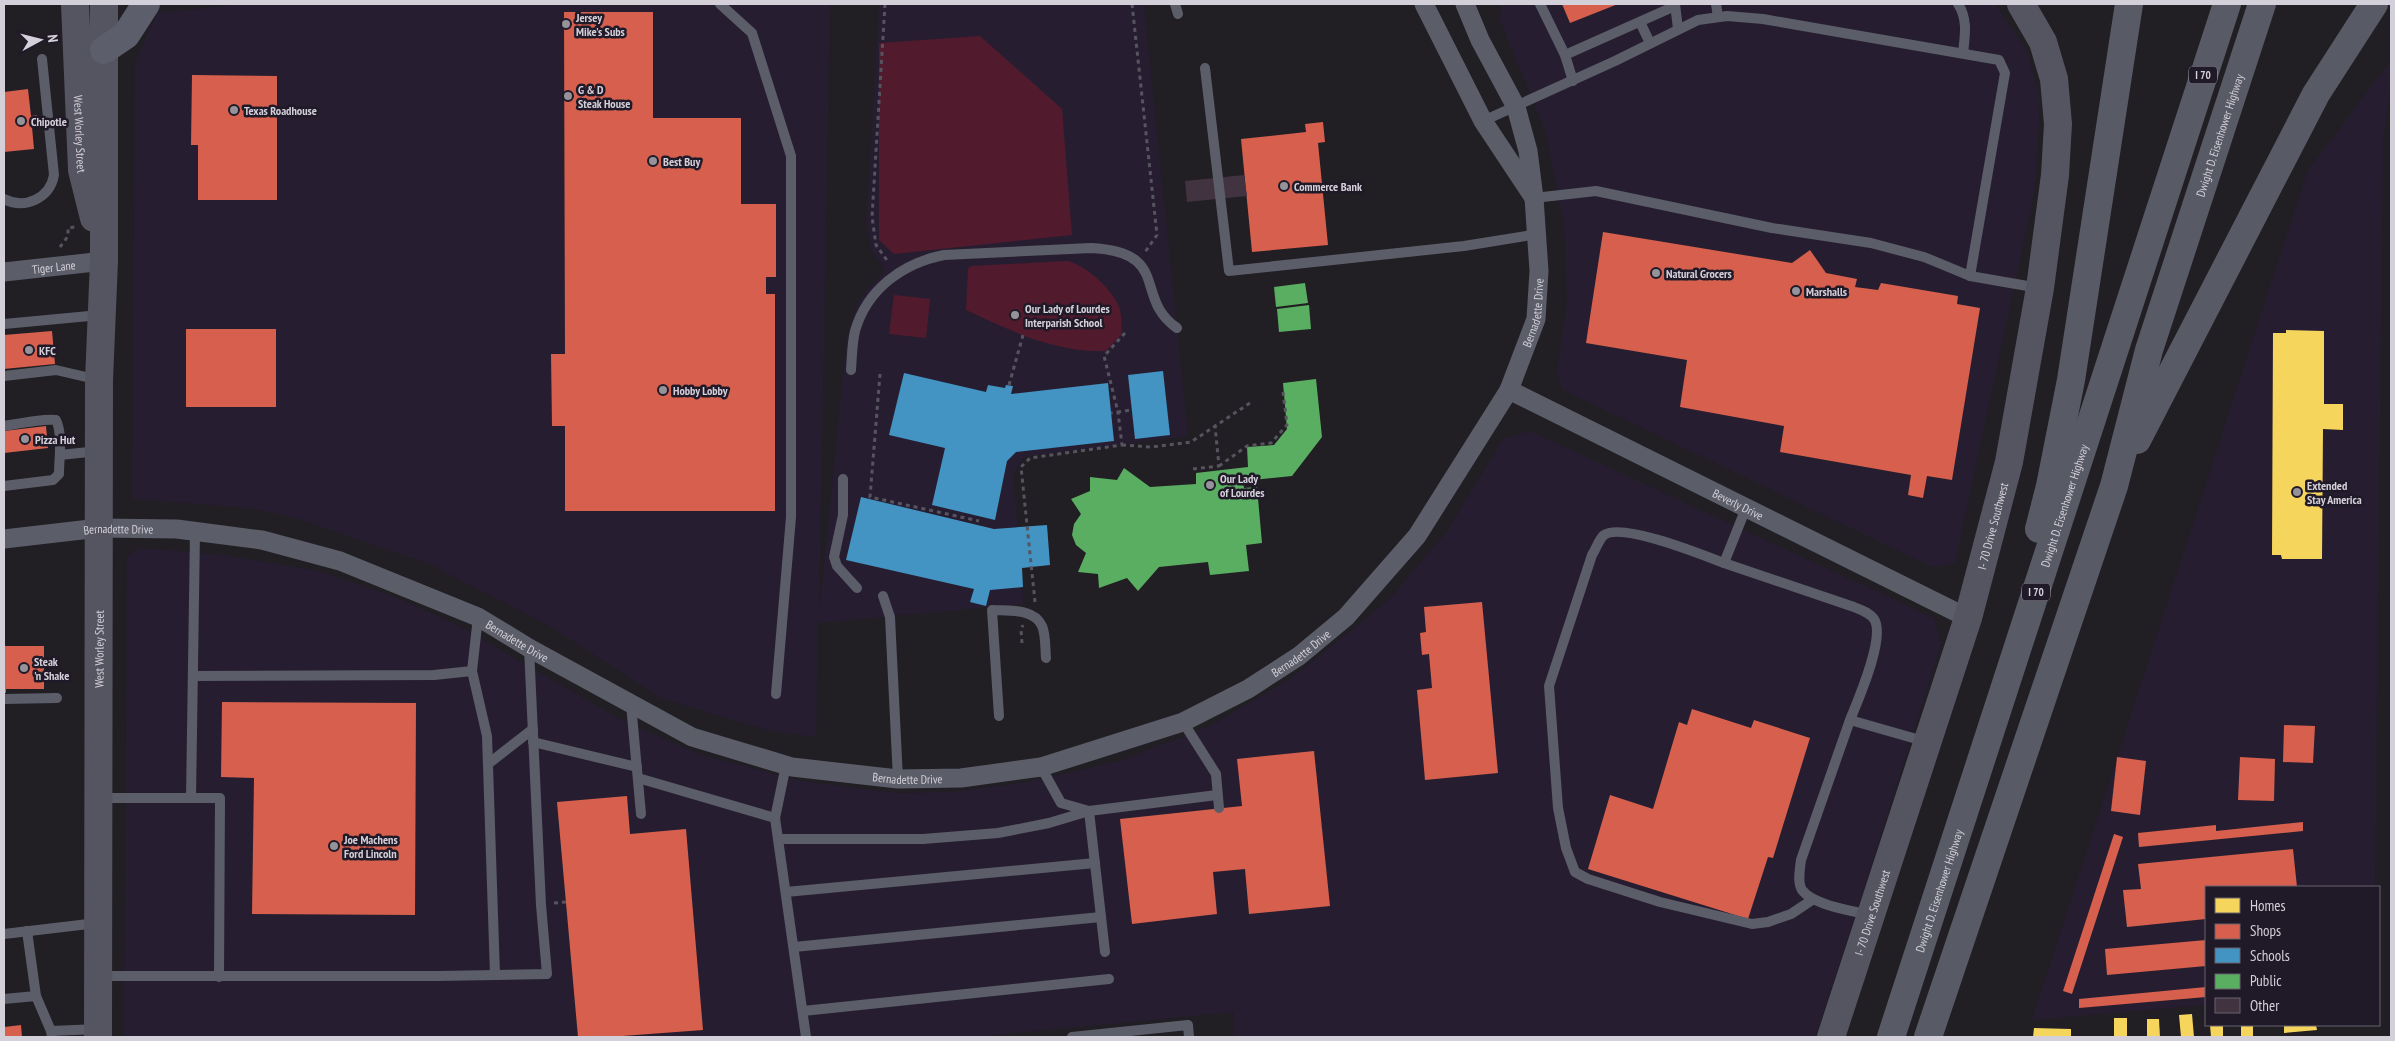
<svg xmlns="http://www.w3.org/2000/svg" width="2395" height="1041" font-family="'PT Sans Narrow',sans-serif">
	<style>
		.built { fill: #261e30 }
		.green { fill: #521a2d }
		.homes { fill: #f6d55c }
		.shops { fill: #d6604d }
		.schools { fill: #4393c3 }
		.public { fill: #5aae61 }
		.building { fill: #423341 }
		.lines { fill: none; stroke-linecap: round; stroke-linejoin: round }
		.path { stroke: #56555f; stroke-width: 3; stroke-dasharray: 4 4; stroke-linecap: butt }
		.lane { stroke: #5b5d69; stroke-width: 10 }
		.street { stroke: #5b5d69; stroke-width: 19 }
		.secondary { stroke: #555561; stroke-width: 28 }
		.primary { stroke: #5c5e6b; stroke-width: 28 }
		.highway { stroke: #585a65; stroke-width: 28 }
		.poi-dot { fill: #95929a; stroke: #201a28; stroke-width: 2 }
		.labels { text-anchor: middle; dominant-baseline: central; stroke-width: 5; stroke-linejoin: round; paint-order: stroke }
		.shield { fill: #201a28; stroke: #9e99a5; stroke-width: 1 }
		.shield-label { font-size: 11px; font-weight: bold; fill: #d4d0da }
		.poi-label { font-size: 12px; font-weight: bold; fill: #d4d0da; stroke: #201a28; text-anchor: start }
		.street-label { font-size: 12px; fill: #d4d0da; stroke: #201a28 }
	</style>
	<rect width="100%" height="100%" fill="#211e24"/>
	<g class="built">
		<path d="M243,4H830L819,614L847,336L858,303L868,289L885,271L871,249L866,223L879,4H1144L1188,436L1024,457L1013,474L1024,604L818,623L816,737L770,731L660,698L553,628L429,564L299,519L251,508L132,499L135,63L157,13Z"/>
		<path d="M1500,4H1995L2027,51L2040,99L2035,190L1955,563L1932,567L1563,390L1557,372L1567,301L1564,223L1545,130L1499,18L1502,9Z"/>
		<path d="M2391,60V84L2383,141L2375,887H2206V1005L2032,1020L2307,172Z"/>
		<path d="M1530,431L1934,618L1941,644L1852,927L1815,1037H1234V1012L976,1037H124L127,556L140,548L216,554L319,571L398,598L457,625L620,719L698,754L801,781L897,793L952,792L1026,782L1116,762L1210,726L1290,679L1389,600L1448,530L1503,439Z"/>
	</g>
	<g class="green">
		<path d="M980,36L1062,109L1072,235L894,254L879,240V43Z"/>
		<path d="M1068,261C1087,266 1115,291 1120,310C1122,318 1121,326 1122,334L1106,351C1055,353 1011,331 966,310L968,269L971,266Z"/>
		<path d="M894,295L930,299L926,338L889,334Z"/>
	</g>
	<g class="homes">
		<path d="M2286,330L2324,331V404H2343V430L2323,429L2322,559H2282L2281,555H2272L2273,333H2286Z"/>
		<path d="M2192,1014L2194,1037H2181L2179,1015Z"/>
		<rect x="2114" y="1018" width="13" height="19"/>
		<path d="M2147,1019H2159L2160,1037H2147Z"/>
		<path d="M2210,1025H2223V1037H2211Z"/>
		<rect x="2241" y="1025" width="12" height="12"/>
		<path d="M2284,1025H2316L2317,1030L2284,1033Z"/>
		<path d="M2034,1028L2071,1029V1037H2033Z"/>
	</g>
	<g class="shops">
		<path d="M1562,4H1618L1570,23Z"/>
		<path d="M564,12H653V118H741V204H776V277H766V294H775V511H565V426H552L551,354H565Z"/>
		<path d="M192,75L277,76V200H198V145H191Z"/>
		<path d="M28,89L31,116L37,115L38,126L32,127L34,149L4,152V92Z"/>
		<path d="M1323,122L1325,142L1318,143L1328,245L1252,252L1241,139L1306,132L1305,124Z"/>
		<path d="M1603,232L1792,263L1810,250L1826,273L1857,279L1855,287L1878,290L1881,283L1958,296L1957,304L1980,308L1952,480L1927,476L1923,498L1908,495L1911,475L1780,452L1784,426L1680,407L1687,360L1586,343Z"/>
		<rect x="186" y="329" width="90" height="78"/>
		<path d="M52,331L55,364L4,369V335Z"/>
		<path d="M46,426L48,448L4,453V431Z"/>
		<path d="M1482,602L1498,773L1425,780L1417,690L1432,688L1429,654L1422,655L1420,633L1426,632L1424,607Z"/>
		<path d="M4,646H44V689H6V693H4Z"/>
		<path d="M222,702L416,703L415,915L252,914L254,778L221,777Z"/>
		<path d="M1692,709L1751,728L1754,720L1810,738L1773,858L1768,857L1748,919L1588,869L1610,795L1653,809L1679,722L1687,725Z"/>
		<path d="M2284,725L2315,726L2313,763L2283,762Z"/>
		<path d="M1314,751L1330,906L1249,914L1245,869L1213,872L1217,914L1132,924L1120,819L1242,806L1237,759Z"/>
		<path d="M2117,757L2146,761L2140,815L2111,811Z"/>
		<path d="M2240,757L2275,759L2274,801L2238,800Z"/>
		<path d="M627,796L630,834L686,829L703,1030L609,1037H578L557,802Z"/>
		<path d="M2303,822V831L2139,847L2138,833L2216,825V831Z"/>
		<path d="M2114,834L2123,837L2072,994L2063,991Z"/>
		<path d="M2293,849L2297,887H2206V919L2127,927L2123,890L2141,889L2138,864Z"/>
		<path d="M2206,940V966L2107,975L2105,949Z"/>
		<path d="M2206,987V997L2079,1008V999Z"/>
		<path d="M21,1025L22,1037H4V1027Z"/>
	</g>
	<g class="schools">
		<path d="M1163,371L1170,435L1135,439L1128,375Z"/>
		<path d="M904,373L986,392L988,385L1005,388L1006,385L1013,386L1011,394L1108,383L1114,441L1016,452L1007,461L995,520L932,505L945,448L889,435Z"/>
		<path d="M861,497L994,529L1047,525L1050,565L1022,568L1023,587L990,590L986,606L970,602L974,589L846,560Z"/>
	</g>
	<g class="public">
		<path d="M1305,283L1308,303L1276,307L1274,287Z"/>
		<path d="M1309,305L1311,329L1279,332L1277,309Z"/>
		<path d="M1316,379L1322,437L1292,476L1243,481L1244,488L1257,487L1262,543L1246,545L1249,571L1210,575L1208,562L1159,567L1138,591L1127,578L1099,588L1098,574L1078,572L1086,553L1076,545L1072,535L1074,524L1081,514L1071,499L1090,491V477L1117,480L1124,468L1150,487L1196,484V473L1248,467L1247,447L1274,445L1287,429L1283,383Z"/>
	</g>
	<path class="building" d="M1244,175L1247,196L1187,202L1185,181Z"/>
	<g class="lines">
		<g class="path">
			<path d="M885,4L872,217L876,245L889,263"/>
			<path d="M1132,4L1157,235L1145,252"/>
			<path d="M60,247L68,236V228L75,227"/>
			<path d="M1125,333L1104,356L1118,412L1131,410"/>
			<path d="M880,374L870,497L979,521"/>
			<path d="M1009,385L1023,335"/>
			<path d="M1122,445L1151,447L1191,442L1253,401"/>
			<path d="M1219,466L1247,446L1271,443L1287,425L1283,392"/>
			<path d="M1193,469L1219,466L1215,426"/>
			<path d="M1035,602L1021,467L1030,458L1122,445L1118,412L1111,413"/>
			<path d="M1022,643L1021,630L1023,625"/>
			<path d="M554,903L566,902"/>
		</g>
		<g class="lane">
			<path d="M720,4L752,33L791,156V517L776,694"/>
			<path d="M1175,4L1178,14"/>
			<path d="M1540,4L1565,55L1573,81"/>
			<path d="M1675,4L1678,29"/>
			<path d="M1716,4L1718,17"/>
			<path d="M1958,4C1968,19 1965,35 1963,53"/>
			<path d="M1640,22L1650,43"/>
			<path d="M1565,55L1675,6"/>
			<path d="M1205,68L1229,271L1464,246L1538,234"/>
			<path d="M1483,121L1615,61L1698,20L1727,16L1763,19L1999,60L2005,73L1970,276"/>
			<path d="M1534,198L1596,191L1772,228L1871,243L1924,257L1970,276L2039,288"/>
			<path d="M4,199C25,210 50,198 54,175L42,59"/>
			<path d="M4,324L100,315"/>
			<path d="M851,370C852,357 852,343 855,331C867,289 903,263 944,255L1091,248C1172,252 1133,298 1177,328"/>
			<path d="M4,376L56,370L99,380"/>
			<path d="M4,426C16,424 45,418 56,420C63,435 59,457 59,474L53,480L4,486"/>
			<path d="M60,455L98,451"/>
			<path d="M843,479V515L834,557L837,566L857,588"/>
			<path d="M1746,508L1724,563L1854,607C1861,610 1869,612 1874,619C1886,637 1858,700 1850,720"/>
			<path d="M1724,563C1703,555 1622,522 1604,535C1599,539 1596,549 1592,555L1549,686L1558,808L1566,848L1575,872L1588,879L1660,902L1752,924L1768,922L1791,914L1812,900"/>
			<path d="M883,596L890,617L898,779"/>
			<path d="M478,617L472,671L487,736L495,975"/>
			<path d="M193,676L434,675L472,671"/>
			<path d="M4,699L57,698"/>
			<path d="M631,704L641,814"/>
			<path d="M999,716L992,610C1008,611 1034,608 1042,626C1046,635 1045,648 1046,658"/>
			<path d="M1183,722L1216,774L1219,808"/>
			<path d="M533,742L637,767"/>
			<path d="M488,764L533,729"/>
			<path d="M1041,767L1061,803L1089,811L1105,952"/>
			<path d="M638,778L775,818L806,1037"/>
			<path d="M100,798H220L219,977"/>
			<path d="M191,798L195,532"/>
			<path d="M775,818L786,765"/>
			<path d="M778,839H923L998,833L1049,823L1089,811L1217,795"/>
			<path d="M786,892L1095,863"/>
			<path d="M1871,915C1852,911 1813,905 1802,890C1797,882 1800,869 1801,860L1850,720L1927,742"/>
			<path d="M27,931L36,996L51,1031L52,1037"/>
			<path d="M4,934L97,923"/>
			<path d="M794,947L1101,917"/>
			<path d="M99,976H438L547,974L541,905L529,648"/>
			<path d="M4,999L36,996"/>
			<path d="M803,1011L1109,979"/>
			<path d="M51,1031L98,1029"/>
			<path d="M1072,1037L1188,1025L1189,1037"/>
		</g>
		<g class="street">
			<path d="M1424,4L1483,121L1532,195"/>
			<path id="s1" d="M4,272L104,261"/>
			<path id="s2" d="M1509,390L1968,618"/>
			<path id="s3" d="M4,539L99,528L177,529L262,540L340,561L478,617L529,648L692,737L792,767L898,779L961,778L1041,767L1183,722L1248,689L1299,656L1346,617L1417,536L1509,390L1536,319L1539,271L1534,198L1528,151L1516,107L1480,40L1465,4"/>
		</g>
		<g class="secondary">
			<path id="s4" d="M75,4L82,170L94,218"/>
			<path id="s5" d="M98,1037L99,380L104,261V4"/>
			<path id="s6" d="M1831,1037L1968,618L2009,462L2040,288L2055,175L2058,124L2054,79L2043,42L2021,4"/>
		</g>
		<path class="primary" d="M104,50L126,35L146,4"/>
		<g class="highway">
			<path d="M2137,440L2316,94L2374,4"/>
			<path d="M2039,529L2050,486L2071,380L2129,4"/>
			<path id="s7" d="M1891,1037L2227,4"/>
			<path id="s8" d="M1928,1037L2114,486L2149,350L2262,4"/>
		</g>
	</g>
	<g class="poi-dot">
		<circle cx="566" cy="24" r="5"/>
		<circle cx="568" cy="96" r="5"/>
		<circle cx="234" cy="110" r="5"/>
		<circle cx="21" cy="121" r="5"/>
		<circle cx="653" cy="161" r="5"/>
		<circle cx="1284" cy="186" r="5"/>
		<circle cx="1656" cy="273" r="5"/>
		<circle cx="1796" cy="291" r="5"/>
		<circle cx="1015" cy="315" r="5"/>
		<circle cx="29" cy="350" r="5"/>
		<circle cx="663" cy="390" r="5"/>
		<circle cx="25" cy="439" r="5"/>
		<circle cx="1210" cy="485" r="5"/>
		<circle cx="2297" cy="492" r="5"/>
		<circle cx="24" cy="668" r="5"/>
		<circle cx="334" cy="846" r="5"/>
	</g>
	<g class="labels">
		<g class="shield">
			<rect x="2189" y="66.5" width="28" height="17" rx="4"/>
			<rect x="2022" y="583.5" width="28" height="17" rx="4"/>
		</g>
		<g class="shield-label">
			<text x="2203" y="75">I 70</text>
			<text x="2036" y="592">I 70</text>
		</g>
		<g class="poi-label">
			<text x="576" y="17">Jersey<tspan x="576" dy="14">Mike's Subs</tspan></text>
			<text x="578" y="89">G &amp; D<tspan x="578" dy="14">Steak House</tspan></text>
			<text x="244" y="110">Texas Roadhouse</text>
			<text x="31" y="121">Chipotle</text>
			<text x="663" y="161">Best Buy</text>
			<text x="1294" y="186">Commerce Bank</text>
			<text x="1666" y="273">Natural Grocers</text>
			<text x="1806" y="291">Marshalls</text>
			<text x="1025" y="308">Our Lady of Lourdes<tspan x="1025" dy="14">Interparish School</tspan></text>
			<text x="39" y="350">KFC</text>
			<text x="673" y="390">Hobby Lobby</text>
			<text x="35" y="439">Pizza Hut</text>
			<text x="1220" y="478">Our Lady<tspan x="1220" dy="14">of Lourdes</tspan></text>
			<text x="2307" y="485">Extended<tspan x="2307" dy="14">Stay America</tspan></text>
			<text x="34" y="661">Steak<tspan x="34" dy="14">'n Shake</tspan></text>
			<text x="344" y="839">Joe Machens<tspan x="344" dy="14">Ford Lincoln</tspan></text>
		</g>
		<g class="street-label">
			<text stroke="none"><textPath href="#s4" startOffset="130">West Worley Street</textPath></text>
			<text stroke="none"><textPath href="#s8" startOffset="948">Dwight D. Eisenhower Highway</textPath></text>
			<text stroke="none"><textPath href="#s1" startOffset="50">Tiger Lane</textPath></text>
			<text stroke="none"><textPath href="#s3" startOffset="1795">Bernadette Drive</textPath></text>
			<text stroke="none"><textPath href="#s2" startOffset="256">Beverly Drive</textPath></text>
			<text stroke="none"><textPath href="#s7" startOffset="559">Dwight D. Eisenhower Highway</textPath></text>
			<text stroke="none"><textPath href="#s6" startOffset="536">I- 70 Drive Southwest</textPath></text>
			<text stroke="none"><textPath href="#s3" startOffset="115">Bernadette Drive</textPath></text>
			<text stroke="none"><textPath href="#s3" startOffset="535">Bernadette Drive</textPath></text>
			<text stroke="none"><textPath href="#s5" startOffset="388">West Worley Street</textPath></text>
			<text stroke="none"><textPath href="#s3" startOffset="1375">Bernadette Drive</textPath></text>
			<text stroke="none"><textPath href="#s3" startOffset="955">Bernadette Drive</textPath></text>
			<text stroke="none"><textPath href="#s7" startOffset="154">Dwight D. Eisenhower Highway</textPath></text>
			<text stroke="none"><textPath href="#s6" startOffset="131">I- 70 Drive Southwest</textPath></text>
		</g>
	</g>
	<rect width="2395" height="1041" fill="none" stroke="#d4d0da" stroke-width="10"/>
	<rect x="2205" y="886" width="175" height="140" fill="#201a28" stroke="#68636f"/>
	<rect x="2215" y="898" width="25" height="15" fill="#f6d55c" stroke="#68636f"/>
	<text x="2250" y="911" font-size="15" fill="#d4d0da">Homes</text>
	<rect x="2215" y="924" width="25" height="15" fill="#d6604d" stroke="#68636f"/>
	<text x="2250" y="936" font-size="15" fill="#d4d0da">Shops</text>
	<rect x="2215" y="948" width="25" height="15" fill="#4393c3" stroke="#68636f"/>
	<text x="2250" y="961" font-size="15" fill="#d4d0da">Schools</text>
	<rect x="2215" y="974" width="25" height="15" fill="#5aae61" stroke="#68636f"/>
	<text x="2250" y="986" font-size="15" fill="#d4d0da">Public</text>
	<rect x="2215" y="998" width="25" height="15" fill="#423341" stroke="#68636f"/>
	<text x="2250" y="1011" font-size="15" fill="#d4d0da">Other</text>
	<g transform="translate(40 40) rotate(83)" stroke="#201a28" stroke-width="4" paint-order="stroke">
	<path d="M0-4L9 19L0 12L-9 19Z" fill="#d4d0da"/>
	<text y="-8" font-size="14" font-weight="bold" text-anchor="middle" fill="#d4d0da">N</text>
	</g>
</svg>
